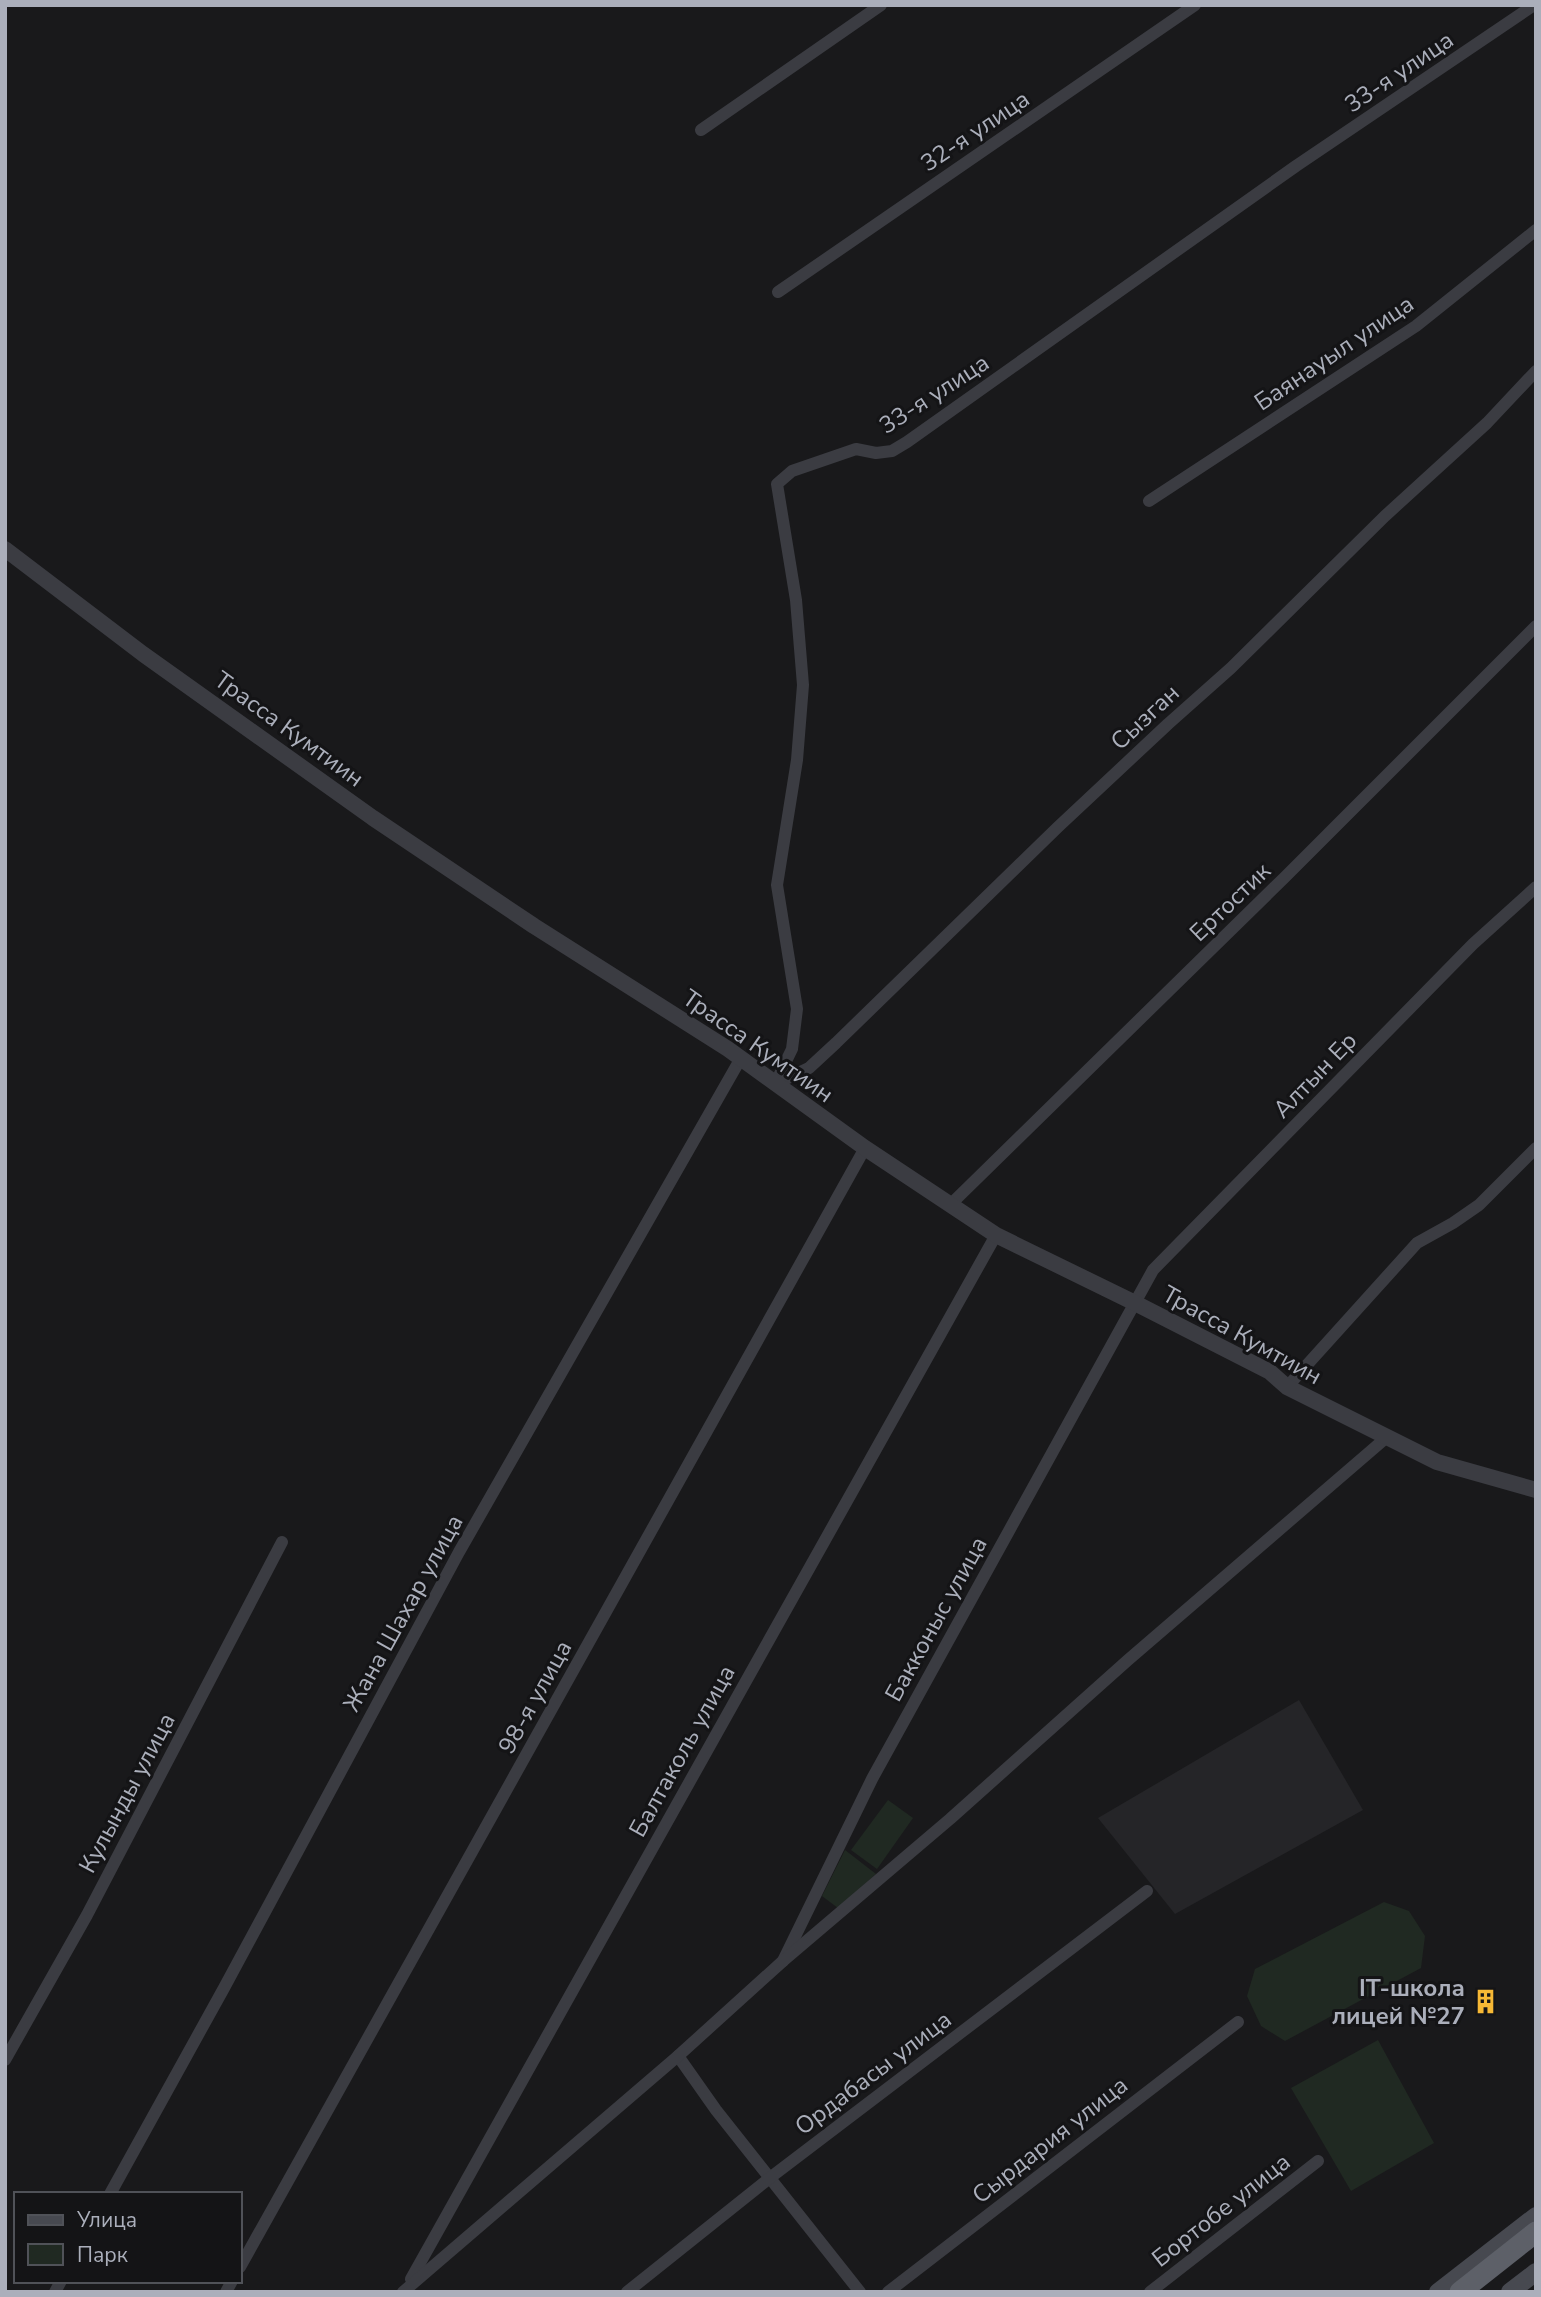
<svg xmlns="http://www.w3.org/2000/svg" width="1541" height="2297" font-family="'Nunito Sans',sans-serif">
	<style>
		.built { fill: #252528 }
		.green { fill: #202922 }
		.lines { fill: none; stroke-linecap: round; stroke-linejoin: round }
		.minor { stroke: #3b3c42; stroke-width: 12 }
		.tertiary { stroke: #3b3c42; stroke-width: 16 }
		.secondary { stroke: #474950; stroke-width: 18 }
		.trunk { stroke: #5d6068; stroke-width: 21 }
		.labels { text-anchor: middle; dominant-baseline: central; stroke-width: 6; stroke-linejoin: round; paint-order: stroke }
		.street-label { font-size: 24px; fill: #abafbb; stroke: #141416 }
		.poi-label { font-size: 24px; font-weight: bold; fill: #abafbb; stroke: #141416; text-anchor: end }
	</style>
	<rect width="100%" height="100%" fill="#19191b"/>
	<path class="built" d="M1299,1700L1363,1810L1175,1914L1098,1818Z"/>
	<g class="green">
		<path d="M888,1800L913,1818L877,1869L851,1850Z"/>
		<path d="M845,1850L876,1874L838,1908L822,1896Z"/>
		<path d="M1384,1902L1409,1911L1425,1936L1421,1968L1285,2041L1261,2026L1247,1996L1255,1969Z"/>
		<path d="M1378,2040L1434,2143L1351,2191L1291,2088Z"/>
	</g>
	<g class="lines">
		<g class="minor">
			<path d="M701,130L881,5"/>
			<path d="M778,292L1195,5"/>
			<path d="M1149,501L1416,326L1536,230"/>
			<path d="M775,1084L792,1049L797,1009L777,885L797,760L803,685L796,600L777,484L792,471L856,449L876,453L892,451L907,442L1296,166L1534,5"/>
			<path d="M775,1084L809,1068L836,1043L1058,827L1168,724L1231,668L1385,516L1487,423L1536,371"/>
			<path d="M950,1205L1283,879L1536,626"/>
			<path d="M1287,1387L1417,1243L1453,1223L1479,1205L1536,1148"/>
			<path d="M783,1961L872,1779L1153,1270L1473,944L1536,887"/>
			<path d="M678,2056L716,2110L860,2292"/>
			<path d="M5,2060L87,1915L282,1542"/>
			<path d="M110,2194L224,1988L459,1552L741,1058"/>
			<path d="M240,2267L865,1148"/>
			<path d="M411,2279C603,1930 803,1585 996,1235"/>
			<path d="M55,2292L61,2281"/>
			<path d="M226,2292L232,2281"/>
			<path d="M403,2292L678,2056L783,1961L950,1819L1128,1660L1387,1437"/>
			<path d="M627,2292L771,2177L1147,1891"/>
			<path d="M888,2292L1238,2022"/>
			<path d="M1150,2292L1318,2161"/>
		</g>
		<path class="tertiary" d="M5,549L143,654L373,818L534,926L728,1049L865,1148L996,1235L1135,1303L1270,1372L1287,1387L1437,1462L1536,1490"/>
		<g class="secondary">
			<path d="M1438,2292L1536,2216"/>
			<path d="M1510,2292L1536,2272"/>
		</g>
		<path class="trunk" d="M1460,2292L1536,2232"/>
	</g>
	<defs>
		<symbol id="building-bare" viewBox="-9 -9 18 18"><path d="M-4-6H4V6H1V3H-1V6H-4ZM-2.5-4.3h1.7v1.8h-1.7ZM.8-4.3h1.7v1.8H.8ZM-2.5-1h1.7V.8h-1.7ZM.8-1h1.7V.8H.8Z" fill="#f6b835" stroke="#141416" stroke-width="2.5" paint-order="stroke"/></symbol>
	</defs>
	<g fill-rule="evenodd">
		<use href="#building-bare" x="1468" y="1984" width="35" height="35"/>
	</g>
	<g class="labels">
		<g class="street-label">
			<text transform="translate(1399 72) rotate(-34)">33-я улица</text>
			<text transform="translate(975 131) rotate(-34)">32-я улица</text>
			<text transform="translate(1334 353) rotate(-34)">Баянауыл улица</text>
			<text transform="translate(934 394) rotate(-33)">33-я улица</text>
			<text transform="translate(1145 717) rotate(-43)">Сызган</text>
			<text transform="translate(289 729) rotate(36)">Трасса Кумтиин</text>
			<text transform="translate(1230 902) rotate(-44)">Ертостик</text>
			<text transform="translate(758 1046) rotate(35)">Трасса Кумтиин</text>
			<text transform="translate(1315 1075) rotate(-46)">Алтын Ер</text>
			<text transform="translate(1242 1335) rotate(29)">Трасса Кумтиин</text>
			<text transform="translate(403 1613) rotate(-61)">Жана Шахар улица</text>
			<text transform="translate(936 1619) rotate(-61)">Бакконыс улица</text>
			<text transform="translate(535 1697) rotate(-61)">98-я улица</text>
			<text transform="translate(682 1751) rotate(-61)">Балтаколь улица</text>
			<text transform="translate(127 1793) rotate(-62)">Кулынды улица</text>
			<text transform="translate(873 2073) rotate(-37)">Ордабасы улица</text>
			<text transform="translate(1050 2140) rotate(-38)">Сырдария улица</text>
			<text transform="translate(1221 2210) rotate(-38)">Бортобе улица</text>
		</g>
		<g class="poi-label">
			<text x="1465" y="1988">IT-школа<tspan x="1465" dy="28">лицей №27</tspan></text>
		</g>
	</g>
	<rect width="1541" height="2297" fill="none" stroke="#abafbb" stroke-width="14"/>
	<rect x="14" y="2192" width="228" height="91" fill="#141416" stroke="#505258" stroke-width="2"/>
	<rect x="28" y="2215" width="35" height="10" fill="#474950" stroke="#505258" stroke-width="2"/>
	<text x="77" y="2227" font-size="21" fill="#abafbb">Улица</text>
	<rect x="28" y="2244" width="35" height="21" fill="#202922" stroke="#505258" stroke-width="2"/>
	<text x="77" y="2262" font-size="21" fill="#abafbb">Парк</text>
</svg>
